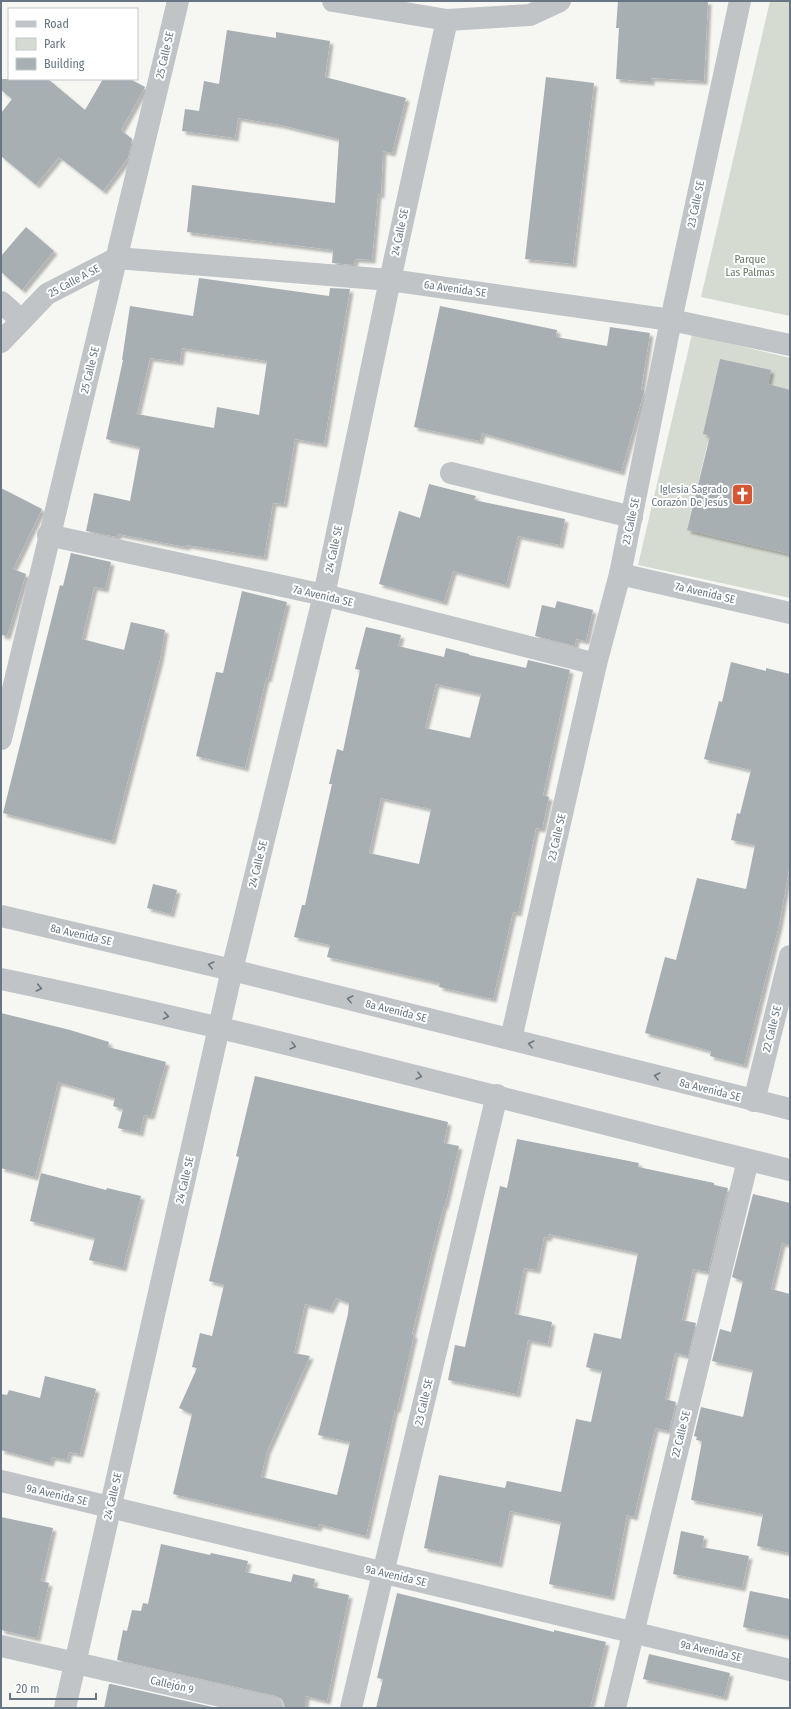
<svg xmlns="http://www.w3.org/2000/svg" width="791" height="1709" font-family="'Fira Sans Condensed',sans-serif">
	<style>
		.green { fill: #d6dbd2 }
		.building { fill: #a7afb3; fill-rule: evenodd; filter: url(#shadow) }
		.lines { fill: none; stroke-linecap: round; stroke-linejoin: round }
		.minor { stroke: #c0c4c7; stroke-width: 22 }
		.oneway { stroke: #677682 }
		.labels { text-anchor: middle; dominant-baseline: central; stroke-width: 4; stroke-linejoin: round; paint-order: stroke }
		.street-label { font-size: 11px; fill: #677682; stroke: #fff }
		.park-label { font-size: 11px; fill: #6a7966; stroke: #fff }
		.poi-label { font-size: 11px; fill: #677682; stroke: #fff; text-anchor: end }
	</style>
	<defs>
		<filter id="shadow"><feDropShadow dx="3.5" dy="3.5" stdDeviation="1" flood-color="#0004"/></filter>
	</defs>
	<rect width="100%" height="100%" fill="#f6f6f3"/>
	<g class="green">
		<path d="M770,1H790V316L701,297Z"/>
		<path d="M692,334L790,358V461L708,442L687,529L790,554V598L638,565Z"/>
	</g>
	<g class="building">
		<path d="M618,1H708L704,81L651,78V82L616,79L619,28H616Z"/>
		<path d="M227,30L276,38V32L330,41L325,77L406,98L392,153L383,151L381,195L378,194L372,260L355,259L354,265L332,263L333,250L187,232L192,185L335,203L339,139L281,125L238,118L235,138L182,131L185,109L199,111L204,81L219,84Z"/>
		<path d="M546,77L594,83L573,264L525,259Z"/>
		<path d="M1,79H48L85,110L103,79H130L145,87L121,130L132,139L128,158L103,191L59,157L36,185L1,156V113L12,99L1,90Z"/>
		<path d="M26,227L54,251L22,290L1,272V256Z"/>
		<path d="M199,278L329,296L330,288L350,289L324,444L295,439L284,504L273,503L264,557L187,545L186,547L118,534L117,537L86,531L94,493L130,501L140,447L106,439L123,360H122L130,306L193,316ZM182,348L267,361L259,415L217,407L214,428L137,414L150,358L180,362Z"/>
		<path d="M440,306L557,330L556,337L607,346L610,327L650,333L641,390H644V392L621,472L482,433L480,441L414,427Z"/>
		<path d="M720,359L771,370L768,384L790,390V554L687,530L710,436L703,434Z"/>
		<path d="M429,484L476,496L474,500L565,519L560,545L518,536L506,585L453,571L444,602L379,584L399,511L420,518Z"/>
		<path d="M1,488L42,509L13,569L26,574L7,636L1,635Z"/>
		<path d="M71,553L111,562L105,589L94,587L82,639L124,650L131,622L165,630L160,659L112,841L3,813L60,585L63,586Z"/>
		<path d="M242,591L287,602L268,679L266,678L245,768L196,756L216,672L223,673Z"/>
		<path d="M557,601L593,610L586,641L576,639L575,646L535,636L542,605L555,608Z"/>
		<path d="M366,627L401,635L398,646L444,657L446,648L469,654V655L526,668L528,660L570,670L543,795L549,797L542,829L536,828L518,913L513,912L493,999L439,987L440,983L327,957L330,945L294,937L302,905H305L332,784H329L337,749L343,751L360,670L355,669ZM436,684L481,694L470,738L425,728ZM381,798L431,809L419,864L369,853Z"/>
		<path d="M731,662L766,671V668L790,674V864L779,925L744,1065L710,1056L711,1051L645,1033L665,957L676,960L697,878L746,889L755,845L731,840L737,813L740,814L751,770L704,759L719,701L722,702Z"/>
		<path d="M153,884L177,890L171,914L147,908Z"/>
		<path d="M1,1013L70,1030L109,1042L108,1047L166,1062L151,1116L144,1115L140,1133L118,1128L123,1109L113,1106L115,1098L58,1082L35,1177L1,1168Z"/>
		<path d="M255,1076L448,1122L444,1143L459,1146L445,1205H444L432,1251L412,1334L414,1335L404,1379L397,1409H395L366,1536L319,1524L318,1528L173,1494L192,1414L179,1408L197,1368L192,1367L200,1333L212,1336L224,1285L209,1281L239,1157L236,1156ZM336,1298L349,1303L348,1314L318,1435L350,1442L337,1495L261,1477L267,1451L310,1356L294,1353L305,1304L330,1310Z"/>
		<path d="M517,1139L639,1163L638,1167L714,1183V1185L728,1188L708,1272L693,1269L682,1320L696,1323L688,1356L675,1353L665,1399L676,1402L669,1431L655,1428L634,1517L627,1515L611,1597L549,1584L561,1522L510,1511L499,1564L424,1548L439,1475L505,1488L507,1481L561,1492L576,1419L591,1422L602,1371L586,1367L594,1333L621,1339L638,1253L549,1234L548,1238L544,1237L537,1270L524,1268L515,1314L552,1322L548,1344L528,1340L517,1394L448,1380L455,1345L465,1347L500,1186L507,1188Z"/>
		<path d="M41,1173L106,1190L107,1188L141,1196L123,1268L89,1260L95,1238L30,1221Z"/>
		<path d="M753,1194L790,1203V1245L782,1243L771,1289L790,1294V1553L757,1546L763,1514L691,1500L702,1441L696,1440L697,1437L694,1436L701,1407L743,1417L753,1370L712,1361L720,1329L731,1332L743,1281L732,1277Z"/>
		<path d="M45,1376L96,1389L80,1454L69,1452L67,1460L52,1457L50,1463L1,1450V1394L7,1395L9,1390L40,1398Z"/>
		<path d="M1,1517L53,1528L41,1581L49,1583L37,1638L1,1630Z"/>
		<path d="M681,1531L704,1536L702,1547L749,1556L742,1588L673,1574Z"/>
		<path d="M161,1544L210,1555L211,1553L248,1561L245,1572L291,1582L293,1574L315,1579L313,1587L349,1595L327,1701L306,1696L305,1708H285L282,1699L276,1696L117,1660L123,1630L127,1631L132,1610L141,1611L143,1603L148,1604Z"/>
		<path d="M750,1591L790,1599V1637L743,1627Z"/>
		<path d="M397,1593L554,1632V1630L606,1642L590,1708H376L383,1679L377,1678Z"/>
		<path d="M649,1654L730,1673L724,1697L643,1679Z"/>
		<path d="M109,1684H111L217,1708H104Z"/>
	</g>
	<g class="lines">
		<g class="minor">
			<path d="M333,1L447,20L530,15L560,1"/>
			<path d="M1,302L21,320"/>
			<path d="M1,342L47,294L117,258L390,280L671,320L790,345"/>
			<path d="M451,473L632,517"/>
			<path d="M48,535L324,595L596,664"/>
			<path d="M620,574L790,613"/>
			<path d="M1,739C58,492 120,247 178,1"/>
			<path d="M1,916L232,970L790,1109"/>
			<path d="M1,979C266,1034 527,1106 790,1170"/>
			<path d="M511,1039L596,664L620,574L671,320L740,1"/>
			<path d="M754,1101L790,956"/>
			<path d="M1,1481L790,1670"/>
			<path d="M1,1646L273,1708"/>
			<path d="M65,1708L232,970L324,595L390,280L447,20"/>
			<path d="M351,1708L497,1095"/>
			<path d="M615,1708L748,1160"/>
		</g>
	</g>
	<defs><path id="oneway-chevron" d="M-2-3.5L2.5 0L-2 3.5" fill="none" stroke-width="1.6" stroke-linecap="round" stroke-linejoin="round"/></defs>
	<g class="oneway">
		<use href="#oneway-chevron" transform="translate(211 965) rotate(-167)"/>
		<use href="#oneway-chevron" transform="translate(39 988) rotate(12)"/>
		<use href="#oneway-chevron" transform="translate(350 999) rotate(-166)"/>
		<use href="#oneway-chevron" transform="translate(166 1016) rotate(12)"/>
		<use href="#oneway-chevron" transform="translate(531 1044) rotate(-166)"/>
		<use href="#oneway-chevron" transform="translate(293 1046) rotate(14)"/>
		<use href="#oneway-chevron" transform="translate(419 1076) rotate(14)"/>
		<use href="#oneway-chevron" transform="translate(657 1076) rotate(-166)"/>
	</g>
	<defs>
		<symbol id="church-square" viewBox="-11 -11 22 22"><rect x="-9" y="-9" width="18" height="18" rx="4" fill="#d55634" stroke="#fff"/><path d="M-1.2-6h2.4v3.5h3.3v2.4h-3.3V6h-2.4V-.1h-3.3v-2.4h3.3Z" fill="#fff"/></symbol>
	</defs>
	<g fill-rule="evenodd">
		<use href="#church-square" x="730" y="482" width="25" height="25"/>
	</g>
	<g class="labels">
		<g class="street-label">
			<text transform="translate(165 55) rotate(-77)">25 Calle SE</text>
			<text transform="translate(696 204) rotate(-78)">23 Calle SE</text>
			<text transform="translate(400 232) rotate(-78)">24 Calle SE</text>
			<text transform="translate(74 281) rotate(-28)">25 Calle A SE</text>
			<text transform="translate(455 289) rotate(8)">6a Avenida SE</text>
			<text transform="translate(90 370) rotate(-76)">25 Calle SE</text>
			<text transform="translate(631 521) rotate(-78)">23 Calle SE</text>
			<text transform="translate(334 549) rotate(-78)">24 Calle SE</text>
			<text transform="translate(705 593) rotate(13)">7a Avenida SE</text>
			<text transform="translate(323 596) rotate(13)">7a Avenida SE</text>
			<text transform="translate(557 837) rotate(-77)">23 Calle SE</text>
			<text transform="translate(258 864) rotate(-76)">24 Calle SE</text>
			<text transform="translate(81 935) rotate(13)">8a Avenida SE</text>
			<text transform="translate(396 1011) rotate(14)">8a Avenida SE</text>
			<text transform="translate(772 1029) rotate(-76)">22 Calle SE</text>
			<text transform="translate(710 1090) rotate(14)">8a Avenida SE</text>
			<text transform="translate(185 1180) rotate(-77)">24 Calle SE</text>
			<text transform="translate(424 1402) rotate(-77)">23 Calle SE</text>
			<text transform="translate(681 1434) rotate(-76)">22 Calle SE</text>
			<text transform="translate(57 1495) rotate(13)">9a Avenida SE</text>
			<text transform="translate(113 1496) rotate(-77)">24 Calle SE</text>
			<text transform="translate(396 1576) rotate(13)">9a Avenida SE</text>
			<text transform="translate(711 1651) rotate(13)">9a Avenida SE</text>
			<text transform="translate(172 1685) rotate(13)">Callejón 9</text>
		</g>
		<g class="park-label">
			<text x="750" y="259">Parque<tspan x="750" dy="13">Las Palmas</tspan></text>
		</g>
		<g class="poi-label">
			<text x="728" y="489">Iglesia Sagrado<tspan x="728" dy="13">Corazón De Jesús</tspan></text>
		</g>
	</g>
	<rect width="791" height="1709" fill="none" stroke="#677682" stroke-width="4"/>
	<rect x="8" y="8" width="130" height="72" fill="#ffffff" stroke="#c2c8cd"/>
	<rect x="16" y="21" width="20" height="6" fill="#c0c4c7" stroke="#c2c8cd"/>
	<text x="44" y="28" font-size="12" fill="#677682">Road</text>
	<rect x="16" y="38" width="20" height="12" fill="#d6dbd2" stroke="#c2c8cd"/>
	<text x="44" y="48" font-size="12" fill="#677682">Park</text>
	<rect x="16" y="58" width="20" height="12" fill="#a7afb3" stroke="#c2c8cd"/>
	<text x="44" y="68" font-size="12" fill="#677682">Building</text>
	<path d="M10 1693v6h86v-6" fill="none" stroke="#677682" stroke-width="2"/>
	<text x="16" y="1693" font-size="12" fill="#677682" stroke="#ffffff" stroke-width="3" paint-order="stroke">20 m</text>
</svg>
